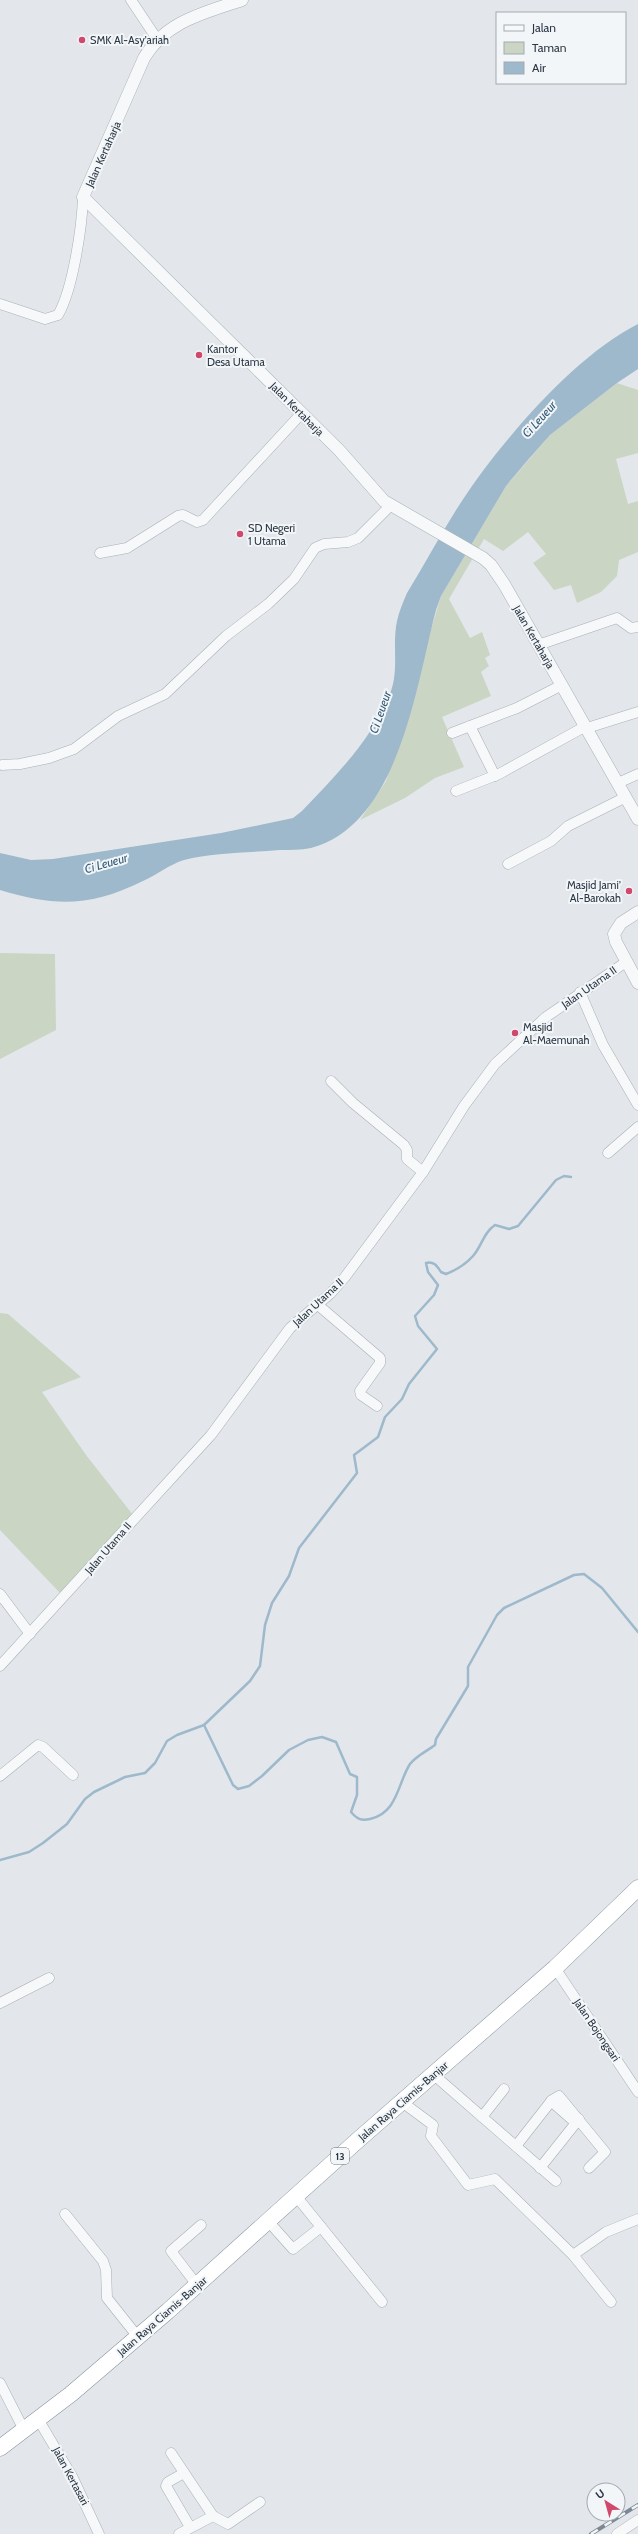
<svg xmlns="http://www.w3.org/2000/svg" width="638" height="2534" font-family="Cabin,sans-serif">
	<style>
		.green { fill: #cad5c4 }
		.water { fill: #9eb9cb }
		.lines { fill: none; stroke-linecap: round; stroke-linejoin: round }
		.stream { stroke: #9eb9cb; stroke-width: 2.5 }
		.minor-casing { stroke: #a8afb6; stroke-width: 11 }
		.tertiary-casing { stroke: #a8afb6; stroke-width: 13 }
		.trunk-casing { stroke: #8a96a2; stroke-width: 17 }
		.minor { stroke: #f6f8f9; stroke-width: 10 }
		.tertiary { stroke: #f6f8f9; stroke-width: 12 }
		.trunk { stroke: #fff; stroke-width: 16 }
		.rail-casing { stroke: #7c8995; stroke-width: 4 }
		.rail { stroke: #f3f6f8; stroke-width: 2.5; stroke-dasharray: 8; stroke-linecap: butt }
		.poi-dot { fill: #d0496d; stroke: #f3f6f8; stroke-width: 1.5 }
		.labels { text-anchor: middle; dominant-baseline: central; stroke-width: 4; stroke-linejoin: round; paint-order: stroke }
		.shield { fill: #f3f6f8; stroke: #67707a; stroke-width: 1 }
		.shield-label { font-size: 10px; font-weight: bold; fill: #2b3744 }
		.poi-label { font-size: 11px; fill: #2b3744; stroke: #f3f6f8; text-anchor: start }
		.street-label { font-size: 11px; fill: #2b3744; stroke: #f3f6f8 }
		.water-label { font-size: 12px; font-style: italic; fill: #345b78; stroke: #f3f6f8 }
	</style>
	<rect width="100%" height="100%" fill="#e3e7eb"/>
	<g class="green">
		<path d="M617,383L638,390V453L616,459L628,504L638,501V552L619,560L617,576L601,592L577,603L571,585L554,590L533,563L546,554L528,532L503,551L484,539L449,599L470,638L482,632L490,655L485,658L489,666L481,672L491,696L442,717L464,767L435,778L405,798L360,820L386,781L441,596L506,486L550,435Z"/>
		<path d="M0,953L55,954L56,1030L0,1059Z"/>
		<path d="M0,1313L8,1314L81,1377L42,1392L86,1455L133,1515L61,1594L0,1530Z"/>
	</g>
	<path class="water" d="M638,324V369L617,383L550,435L527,461L506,486L441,596L436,610C416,686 399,825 311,848C301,850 290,850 280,850C249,853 214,852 184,860C170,864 157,875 143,881C90,907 56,907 0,890V853L31,860L53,859L221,833L293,818L302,811C336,775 373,739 391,691C399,669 392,644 397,621C399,612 403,602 407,593C429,557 448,520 472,486C511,431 578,354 638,324Z"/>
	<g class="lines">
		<g class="stream">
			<path d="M204,1725L233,1785L238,1789L249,1786L262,1776L289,1750L308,1740L322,1737L336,1742L350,1774L357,1777V1795L351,1812C357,1819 361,1821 370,1819C398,1813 398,1782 410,1764C416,1756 427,1751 435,1745L436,1739L468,1686V1667L497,1615L504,1608L574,1575L584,1574L602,1588L638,1632"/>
			<path d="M0,1860L29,1852L43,1843L67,1824L85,1799L94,1792L125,1777L145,1773L155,1763L167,1741L177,1735L204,1725L250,1681L260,1666L265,1625L272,1603L289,1576L299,1548L357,1473L354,1455L378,1437L385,1417L402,1399L409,1384L437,1349L418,1326L415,1316L434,1295L438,1285L428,1272L426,1263C434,1261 437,1266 441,1272L446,1274C456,1270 466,1264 473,1256C482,1246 483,1233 495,1225L509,1229L518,1226L556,1180L564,1176L571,1177"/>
		</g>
		<defs>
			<g id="minor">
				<path d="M131,0L157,39"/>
				<path d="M0,304L45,319L58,315C73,289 82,227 83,197"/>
				<path d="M100,553L127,548L178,516L183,515L197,522L203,520L301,414"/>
				<path d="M538,645L617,618L631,628L638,627"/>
				<path d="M470,726L495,776"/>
				<path d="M587,728L638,712"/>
				<path d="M452,733L517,708L562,685"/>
				<path d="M2,765L20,764L49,758L74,749L118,716L165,694L226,636L268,604L294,579L315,548L324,544L348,542L358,538L390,506"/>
				<path d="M618,783L638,774"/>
				<path d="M456,791L499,774L586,726"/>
				<path d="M508,864L551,841L568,826L626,797"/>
				<path d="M580,992L603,1045L638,1105"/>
				<path d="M331,1081L353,1103L404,1145L407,1150V1159L423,1172"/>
				<path d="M608,1153L638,1127"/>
				<path d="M318,1305L380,1358V1363L360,1391L361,1395L377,1406"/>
				<path d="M0,1594L30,1634"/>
				<path d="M0,1666L211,1435L290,1328L331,1293L345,1277L423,1172L464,1106L495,1064L546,1017L626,962"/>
				<path d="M0,1776L38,1745L43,1747L73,1775"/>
				<path d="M555,1968L638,2092"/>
				<path d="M0,2003L49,1978"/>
				<path d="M434,2075L556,2181"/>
				<path d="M551,2101L576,2123"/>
				<path d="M402,2102L433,2125L431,2136L468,2185L495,2179L573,2255L611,2302"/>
				<path d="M482,2117L504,2089"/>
				<path d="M516,2146L552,2100L559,2096L605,2152L589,2168"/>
				<path d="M540,2168L579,2119"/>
				<path d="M296,2196L382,2302"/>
				<path d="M65,2214L103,2261L106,2270L107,2298L138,2337"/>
				<path d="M268,2221L293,2249L321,2227"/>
				<path d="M573,2255L606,2232L638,2219"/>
				<path d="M197,2285L171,2251L201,2225"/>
				<path d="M0,2383L24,2430"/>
				<path d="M38,2419L73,2478L99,2534"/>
				<path d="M171,2453L213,2516L179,2534"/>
				<path d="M184,2473L168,2482L166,2486L190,2527"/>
				<path d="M213,2516L228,2524L260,2502"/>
				<path d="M617,2534L638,2520"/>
			</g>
			<g id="tertiary">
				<path d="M242,0C204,13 166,21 144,58L83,197L339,450L384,501L483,558L491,565L504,584L638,819"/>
				<path d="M638,912L621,923L614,934L616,942L638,983"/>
			</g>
			<path id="trunk" d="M0,2448L71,2394L168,2311L358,2140L555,1968L638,1888"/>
		</defs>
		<use href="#minor" class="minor-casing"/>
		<use href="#tertiary" class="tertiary-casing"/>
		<use href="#trunk" class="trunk-casing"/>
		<use href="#minor" class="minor"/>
		<use href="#tertiary" class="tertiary"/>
		<use href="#trunk" class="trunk"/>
		<defs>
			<path id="rail" d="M591,2534L638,2505"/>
		</defs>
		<use href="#rail" class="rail-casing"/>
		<use href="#rail" class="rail"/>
	</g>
	<g class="poi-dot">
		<circle cx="82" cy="40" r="4"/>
		<circle cx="199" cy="355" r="4"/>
		<circle cx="240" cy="534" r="4"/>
		<circle cx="629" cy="891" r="4"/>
		<circle cx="515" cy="1033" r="4"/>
	</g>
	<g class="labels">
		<rect class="shield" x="331" y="2148" width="18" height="16" rx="3"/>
		<g class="shield-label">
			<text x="340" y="2156">13</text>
		</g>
		<g class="poi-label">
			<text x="90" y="40">SMK Al-Asy'ariah</text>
			<text x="207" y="349">Kantor<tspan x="207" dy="13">Desa Utama</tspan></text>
			<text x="248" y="528">SD Negeri<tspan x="248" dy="13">1 Utama</tspan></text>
			<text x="621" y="885" text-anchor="end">Masjid Jami'<tspan x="621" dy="13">Al-Barokah</tspan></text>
			<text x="523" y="1027">Masjid<tspan x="523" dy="13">Al-Maemunah</tspan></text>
		</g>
		<g class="street-label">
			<text transform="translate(103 154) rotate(-66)">Jalan Kertaharja</text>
			<text transform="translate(297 409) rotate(45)">Jalan Kertaharja</text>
			<text transform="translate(534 637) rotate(60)">Jalan Kertaharja</text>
			<text transform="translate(589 987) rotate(-35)">Jalan Utama II</text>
			<text transform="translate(318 1302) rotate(-43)">Jalan Utama II</text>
			<text transform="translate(108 1548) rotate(-49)">Jalan Utama II</text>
			<text transform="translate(597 2030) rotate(56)">Jalan Bojongsari</text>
			<text transform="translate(403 2101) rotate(-41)">Jalan Raya Ciamis-Banjar</text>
			<text transform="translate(162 2316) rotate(-41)">Jalan Raya Ciamis-Banjar</text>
			<text transform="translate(71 2476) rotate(62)">Jalan Kertasari</text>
		</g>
		<g class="water-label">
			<text transform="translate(539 419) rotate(-48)">Ci Leueur</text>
			<text transform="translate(380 712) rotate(-71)">Ci Leueur</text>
			<text transform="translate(106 863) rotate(-16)">Ci Leueur</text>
		</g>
	</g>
	<rect x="496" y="12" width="130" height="72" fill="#f3f6f8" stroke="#a3aab0"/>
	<rect x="504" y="25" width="20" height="6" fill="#f6f8f9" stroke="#a3aab0"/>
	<text x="532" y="32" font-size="12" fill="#2b3744">Jalan</text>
	<rect x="504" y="42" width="20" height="12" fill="#cad5c4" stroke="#a3aab0"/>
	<text x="532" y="52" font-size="12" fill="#2b3744">Taman</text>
	<rect x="504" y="62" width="20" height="12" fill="#9eb9cb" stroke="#a3aab0"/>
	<text x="532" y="72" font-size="12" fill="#2b3744">Air</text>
	<g transform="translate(606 2502) rotate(323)"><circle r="19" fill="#f3f6f8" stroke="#a3aab0"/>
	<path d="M0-3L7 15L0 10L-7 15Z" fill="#d0496d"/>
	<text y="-6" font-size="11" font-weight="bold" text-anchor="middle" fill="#2b3744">U</text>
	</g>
</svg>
